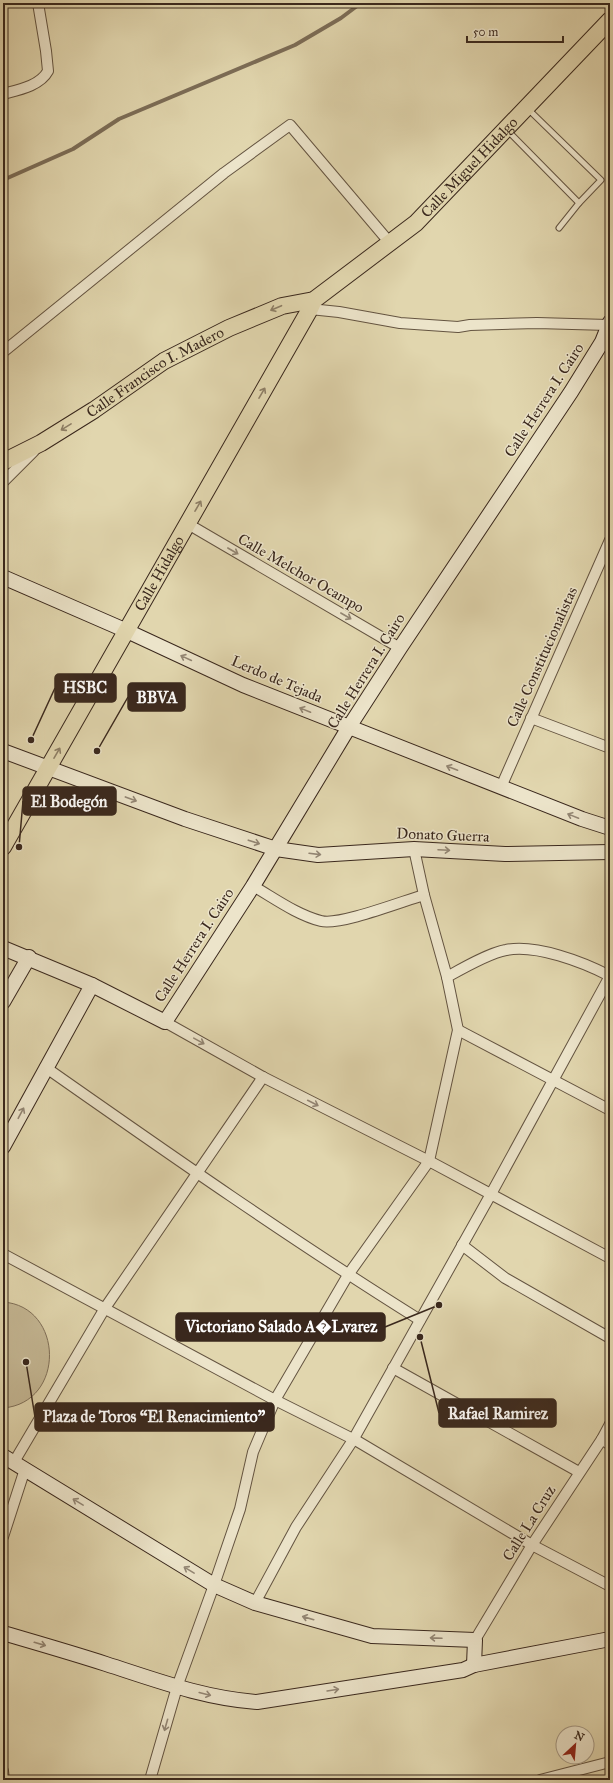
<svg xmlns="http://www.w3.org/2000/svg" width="613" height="1783" font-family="'IM FELL Great Primer',serif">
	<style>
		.green { fill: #c5b895; stroke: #807059 }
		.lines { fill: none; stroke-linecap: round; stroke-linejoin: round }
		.stream { stroke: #7c6d57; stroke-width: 4 }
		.lane-casing { stroke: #645441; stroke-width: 7 }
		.street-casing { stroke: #645441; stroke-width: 12 }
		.secondary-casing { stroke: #3a281d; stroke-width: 16 }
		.primary-casing { stroke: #3a281d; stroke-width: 18 }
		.lane { stroke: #ece4ca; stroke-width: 5 }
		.street { stroke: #ece4ca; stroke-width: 10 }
		.secondary { stroke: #ece4ca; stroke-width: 14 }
		.primary { stroke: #e1d6ae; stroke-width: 16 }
		.oneway { stroke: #8e7f66 }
		.oneway2 { stroke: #938674 }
		.labels { text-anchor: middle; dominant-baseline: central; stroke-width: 3; stroke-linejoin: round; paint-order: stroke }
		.street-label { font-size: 15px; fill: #3a281d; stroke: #ece4ca }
		.leader { fill: none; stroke: #3a281d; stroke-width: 1.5 }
		.callout-dot { fill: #3a281d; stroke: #ece4ca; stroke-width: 1.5 }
		.callout { fill: #3a281d; stroke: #3a281d; stroke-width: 1.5 }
		.callout-label { font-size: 16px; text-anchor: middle; font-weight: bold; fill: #fff }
	</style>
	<rect width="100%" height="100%" fill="#e1d6ae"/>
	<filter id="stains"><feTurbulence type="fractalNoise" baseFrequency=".005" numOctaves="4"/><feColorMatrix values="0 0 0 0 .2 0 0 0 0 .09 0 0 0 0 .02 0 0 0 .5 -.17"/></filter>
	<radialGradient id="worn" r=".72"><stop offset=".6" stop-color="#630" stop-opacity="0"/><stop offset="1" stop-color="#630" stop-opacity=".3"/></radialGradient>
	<path class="green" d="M3,1302C64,1306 66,1403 3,1408Z"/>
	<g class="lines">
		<path class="stream" d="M3,180L73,149L119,119L295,45L341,18L361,3"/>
		<defs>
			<g id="lane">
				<path d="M507,130L579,203L601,180L528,109"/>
				<path d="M559,228L579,203"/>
			</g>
			<g id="street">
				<path d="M3,94C18,90 40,86 48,71L46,51L38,3"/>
				<path d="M310,309L339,312L400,323L458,327L470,325L537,323L608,325"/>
				<path d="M3,352L224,173L290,125L390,243"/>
				<path d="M3,482L34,451"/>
				<path d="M188,524L400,648"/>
				<path d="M531,718L610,748"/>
				<path d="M501,787L610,540"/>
				<path d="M253,886C274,898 297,915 321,921C339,926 403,901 424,895"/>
				<path d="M447,977C463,968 489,953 506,950C536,944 583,962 610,976"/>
				<path d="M165,1022L263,1077L429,1161L610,1258"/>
				<path d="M458,1030L610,1110"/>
				<path d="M45,1067C169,1154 292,1240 420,1320"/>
				<path d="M462,1245L505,1278L610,1338"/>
				<path d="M3,1254L275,1400L357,1441L532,1545L610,1586"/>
				<path d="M393,1368L579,1472"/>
				<path d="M602,1439L610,1445"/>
				<path d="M14,1462L105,1308L263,1077"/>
				<path d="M3,1537L25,1469"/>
				<path d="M255,1603L296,1527L353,1440L491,1194L610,976"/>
				<path d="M475,1640L532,1545L602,1439L610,1424"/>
				<path d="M3,1771L4,1780"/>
				<path d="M150,1780L177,1687L214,1585L240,1509L253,1452L275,1400L348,1275L429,1161L458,1030L447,977L424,895L414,849"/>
				<path d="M540,1780L610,1762"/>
			</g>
			<g id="secondary">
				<path d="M3,577L127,631L243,685L582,819L610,828"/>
				<path d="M3,751L185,819L276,849L318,855L414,849L505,854L610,852"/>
				<path d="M3,948L92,985L165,1022L253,886L349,727L400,648L571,392L602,342L610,322"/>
				<path d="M3,1002L29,957"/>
				<path d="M3,1147L92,985"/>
				<path d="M3,1456L214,1585L255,1603L372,1636L475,1640L474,1665"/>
				<path d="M3,1633C37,1643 72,1653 106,1664C156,1680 203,1698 257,1702L463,1670L474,1665L610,1639"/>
			</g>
			<g id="primary">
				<path id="s1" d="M3,462L41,443L94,410L164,361L229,328L282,306L314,300L416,223L610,20"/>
				<path id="s2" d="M3,847L310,309L314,300"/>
			</g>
		</defs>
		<use href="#lane" class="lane-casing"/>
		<use href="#street" class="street-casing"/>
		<use href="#secondary" class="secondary-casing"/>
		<use href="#primary" class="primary-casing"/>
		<use href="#lane" class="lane"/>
		<use href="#street" class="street"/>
		<use href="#secondary" class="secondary"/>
		<use href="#primary" class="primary"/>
	</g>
	<defs><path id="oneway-shaft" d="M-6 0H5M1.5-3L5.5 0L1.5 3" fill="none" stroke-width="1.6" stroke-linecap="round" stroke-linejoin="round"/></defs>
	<g class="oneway">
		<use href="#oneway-shaft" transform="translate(276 308) rotate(157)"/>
		<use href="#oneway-shaft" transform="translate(262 393) rotate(-60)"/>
		<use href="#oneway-shaft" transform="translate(66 427) rotate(148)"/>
		<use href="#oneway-shaft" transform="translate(198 506) rotate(-60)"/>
		<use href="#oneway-shaft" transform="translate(57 753) rotate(-60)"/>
	</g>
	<g class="oneway2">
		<use href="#oneway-shaft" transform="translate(233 551) rotate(30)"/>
		<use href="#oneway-shaft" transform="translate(346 616) rotate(30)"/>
		<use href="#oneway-shaft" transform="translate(186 658) rotate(-155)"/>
		<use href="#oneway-shaft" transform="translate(305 710) rotate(-158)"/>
		<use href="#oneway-shaft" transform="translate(452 768) rotate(-159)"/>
		<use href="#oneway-shaft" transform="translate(131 799) rotate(20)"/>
		<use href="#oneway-shaft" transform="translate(573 816) rotate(-158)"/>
		<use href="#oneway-shaft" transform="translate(254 842) rotate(18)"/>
		<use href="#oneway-shaft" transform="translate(444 850) rotate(3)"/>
		<use href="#oneway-shaft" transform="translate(315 854) rotate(7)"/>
		<use href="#oneway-shaft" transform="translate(199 1041) rotate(29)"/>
		<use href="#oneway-shaft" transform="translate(313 1103) rotate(27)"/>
		<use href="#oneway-shaft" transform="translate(21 1113) rotate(-62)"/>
		<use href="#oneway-shaft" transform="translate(78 1502) rotate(-149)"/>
		<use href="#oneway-shaft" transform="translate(189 1570) rotate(-149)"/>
		<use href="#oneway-shaft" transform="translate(308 1618) rotate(-164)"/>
		<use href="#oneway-shaft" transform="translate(436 1638) rotate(-178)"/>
		<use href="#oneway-shaft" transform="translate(40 1644) rotate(16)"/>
		<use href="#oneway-shaft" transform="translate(333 1690) rotate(-9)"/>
		<use href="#oneway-shaft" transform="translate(205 1694) rotate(14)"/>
		<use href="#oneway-shaft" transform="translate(166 1725) rotate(106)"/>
	</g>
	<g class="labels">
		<g class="street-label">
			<text stroke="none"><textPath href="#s1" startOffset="558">Calle Miguel Hidalgo</textPath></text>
			<text stroke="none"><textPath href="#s1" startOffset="177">Calle Francisco I. Madero</textPath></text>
			<text transform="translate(544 400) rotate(-57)">Calle Herrera I. Cairo</text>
			<text transform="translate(301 573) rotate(30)">Calle Melchor Ocampo</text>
			<text stroke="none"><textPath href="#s2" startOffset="315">Calle Hidalgo</textPath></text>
			<text transform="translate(542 657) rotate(-66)">Calle Constitucionalistas</text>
			<text transform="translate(366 671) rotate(-58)">Calle Herrera I. Cairo</text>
			<text transform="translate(277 679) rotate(23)">Lerdo de Tejada</text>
			<text transform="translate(443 835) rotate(2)">Donato Guerra</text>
			<text transform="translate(194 945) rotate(-57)">Calle Herrera I. Cairo</text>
			<text transform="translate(529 1523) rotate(-58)">Calle La Cruz</text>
		</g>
	</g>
	<path class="leader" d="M31 740L55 688M97 751L128 697M19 847L23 801M439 1305L385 1327M420 1337L439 1413M26 1362L35 1417"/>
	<g class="callout-dot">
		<circle cx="31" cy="740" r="4"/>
		<circle cx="97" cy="751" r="4"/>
		<circle cx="19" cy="847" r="4"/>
		<circle cx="439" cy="1305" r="4"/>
		<circle cx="420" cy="1337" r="4"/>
		<circle cx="26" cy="1362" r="4"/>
	</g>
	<g class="callout">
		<rect x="55" y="674" width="61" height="28" rx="4"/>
		<rect x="128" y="683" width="57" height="28" rx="4"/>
		<rect x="23" y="787" width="93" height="28" rx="4"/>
		<rect x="176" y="1313" width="209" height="28" rx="4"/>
		<rect x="439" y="1399" width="117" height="28" rx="4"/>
		<rect x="35" y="1403" width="239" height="28" rx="4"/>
	</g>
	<g class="callout-label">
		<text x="85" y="693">HSBC</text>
		<text x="157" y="703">BBVA</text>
		<text x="69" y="807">El Bodegón</text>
		<text x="281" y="1332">Victoriano Salado A�Lvarez</text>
		<text x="498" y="1419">Rafael Ramirez</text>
		<text x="154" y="1422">Plaza de Toros “El Renacimiento”</text>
	</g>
	<rect width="613" height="1783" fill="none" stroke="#e1d6ae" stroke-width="16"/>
	<rect x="4" y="4" width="605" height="1775" fill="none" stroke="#3a281d" stroke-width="2"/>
	<rect x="8" y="8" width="597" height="1767" fill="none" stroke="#3a281d"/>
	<g transform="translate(575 1745) rotate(26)"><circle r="19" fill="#ece4ca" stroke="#a59985"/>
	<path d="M0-3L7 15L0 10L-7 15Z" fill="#8f2418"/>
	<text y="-6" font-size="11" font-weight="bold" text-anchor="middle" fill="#3a281d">N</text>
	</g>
	<path d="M467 36v6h96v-6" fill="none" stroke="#3a281d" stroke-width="2"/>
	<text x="473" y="36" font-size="12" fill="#3a281d" stroke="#ece4ca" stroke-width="3" paint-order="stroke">50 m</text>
	<rect width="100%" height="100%" filter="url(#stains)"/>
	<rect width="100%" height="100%" fill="url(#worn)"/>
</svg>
